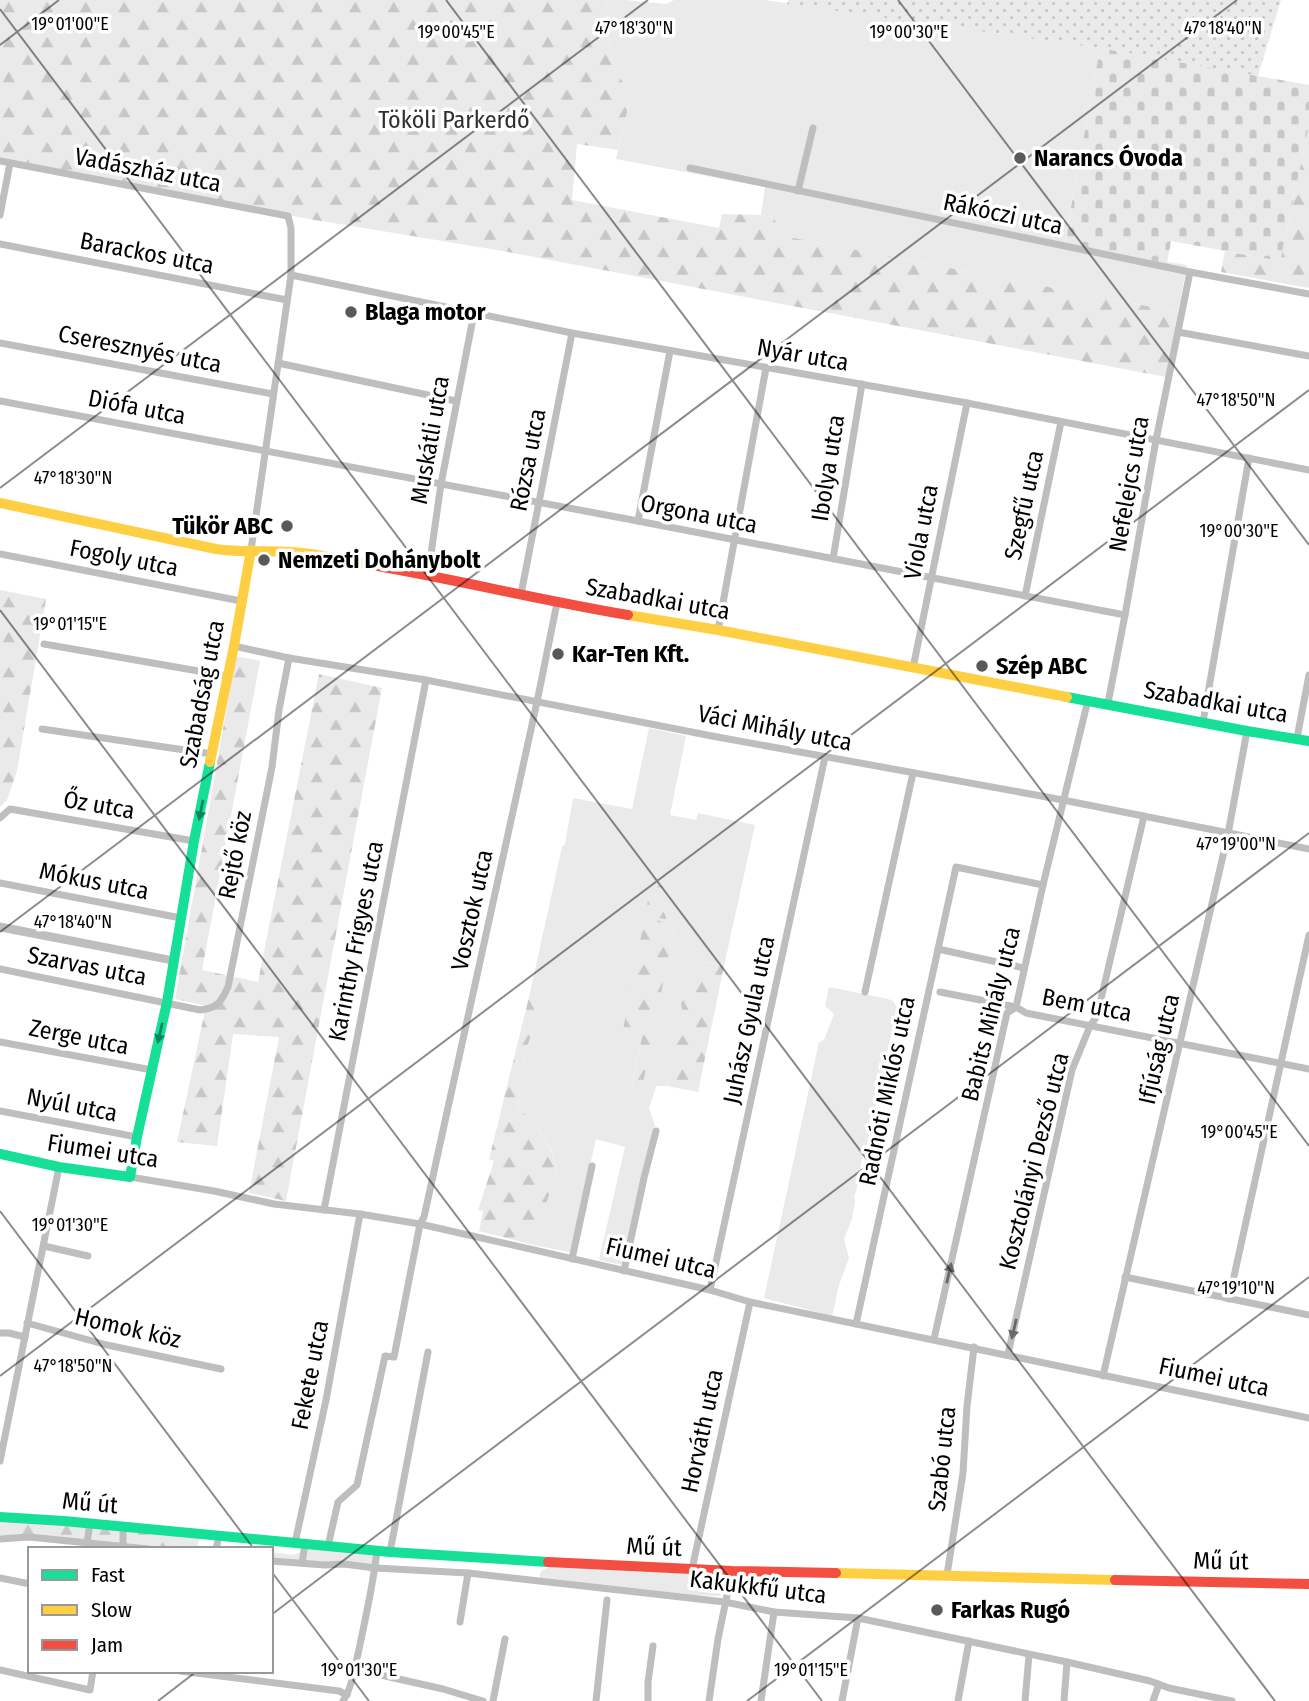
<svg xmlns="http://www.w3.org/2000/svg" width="1309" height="1701" font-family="'Fira Sans Condensed',sans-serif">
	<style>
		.grass { fill: #eaeaea; fill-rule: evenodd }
		.forest { fill: url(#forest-firs) }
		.cemetery { fill: url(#cemetery-stones) }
		.park { fill: url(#park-dots) }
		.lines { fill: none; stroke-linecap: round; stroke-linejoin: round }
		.street { stroke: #bebebe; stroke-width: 7 }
		.fast { stroke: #16e098; stroke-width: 10 }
		.slow { stroke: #ffcf43; stroke-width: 10 }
		.jam { stroke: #f24e42; stroke-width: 10 }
		.oneway { fill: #0d865b }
		.oneway2 { fill: #686868 }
		.ticks { fill: none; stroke: #000; stroke-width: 2; stroke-opacity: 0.45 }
		.poi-dot { fill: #595959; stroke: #fff; stroke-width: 2.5 }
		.labels { text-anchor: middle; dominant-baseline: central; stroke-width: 7; stroke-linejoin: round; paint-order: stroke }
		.park-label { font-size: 24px; fill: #2f2f2f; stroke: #fff }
		.poi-label { font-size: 24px; font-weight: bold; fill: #000; stroke: #fff; text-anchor: start }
		.street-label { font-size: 24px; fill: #000; stroke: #fff }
		.ticks-label { font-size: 18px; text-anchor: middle; fill: #000; stroke: #fff; stroke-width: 7; stroke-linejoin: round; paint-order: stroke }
	</style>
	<defs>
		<pattern id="forest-firs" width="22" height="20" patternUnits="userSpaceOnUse" patternTransform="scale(1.75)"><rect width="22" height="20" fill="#eaeaea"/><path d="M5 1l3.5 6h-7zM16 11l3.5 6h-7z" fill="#c7c7c7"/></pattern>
		<pattern id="cemetery-stones" width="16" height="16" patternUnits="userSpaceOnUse" patternTransform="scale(1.75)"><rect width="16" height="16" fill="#eaeaea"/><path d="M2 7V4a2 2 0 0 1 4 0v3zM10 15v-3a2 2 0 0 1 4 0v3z" fill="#c7c7c7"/></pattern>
		<pattern id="park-dots" width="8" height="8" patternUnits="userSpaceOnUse" patternTransform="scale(1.75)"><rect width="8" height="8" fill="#eaeaea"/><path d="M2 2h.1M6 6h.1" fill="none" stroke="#c7c7c7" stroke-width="1.8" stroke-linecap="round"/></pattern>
	</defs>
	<rect width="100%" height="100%" fill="#fff"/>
	<g class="grass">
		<path d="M606,0H625L666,4L674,0H764L1100,48L1064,245L1187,265L1178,312L784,236L773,217L761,215L765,187L616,159L631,96L611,62Z"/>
		<path d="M649,728L686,736L670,815L696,820L698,813L755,825L724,966L701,961L681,1004L686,1024L683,1034L673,1051L667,1086H657L656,1087L649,1108L655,1126L639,1189L623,1265L599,1260L625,1147L596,1139L570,1252L533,1245L557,1170L552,1151L531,1118L519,1111L518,1096L526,1051L534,1025V1001L529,997L562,847L565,844L573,798L632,809ZM660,907L667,913L666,919L659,917L658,920L674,929L641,1087L632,1084L642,1037L623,1030Z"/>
		<path d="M829,987L888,999L893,1001L897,1008L867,1145C858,1162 861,1180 854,1197L855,1201L852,1219L844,1239L849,1258L839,1285L832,1316L764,1298L819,1042L824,1040L834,1014L825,1006Z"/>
		<path d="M308,1544L377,1551L375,1568L271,1561V1552L293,1555L302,1552Z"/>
		<path d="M549,1567L719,1575L724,1579L723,1591L720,1596L688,1595L544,1580L540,1577V1574L542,1570Z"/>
	</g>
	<g class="forest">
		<path d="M0,0H606L611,62L631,96L618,150L577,144L572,200L719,228L722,214L761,215L773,217L784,236L1178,312L1166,377L503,251L303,218L0,161Z"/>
		<path d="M1309,125V288L1221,272L1225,251L1280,261Z"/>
		<path d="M0,590L46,599L17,771L7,800L0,807Z"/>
		<path d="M236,656L260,661L202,970L258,982L319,674L382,688L286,1201L249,1193L279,1037L233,1034L217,1146L177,1142L206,1006L175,999Z"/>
		<path d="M651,884L664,887L660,907L667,913L666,919L659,918L658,920L674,929L642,1088L632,1085L642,1037L623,1030Z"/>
		<path d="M700,961L724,966L698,1092L667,1086L673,1050L683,1034L685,1024L681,1004Z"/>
		<path d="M529,997L534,1001V1025L526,1051L518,1096L519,1111L531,1118L552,1152L557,1170L533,1245L479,1231L483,1211L478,1210L494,1161L489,1159Z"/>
		<path d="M0,1517L203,1534L195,1549H151L0,1535Z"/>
	</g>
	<path class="cemetery" d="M1100,48L1309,85V125L1280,261L1171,241L1167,263L1064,246Z"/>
	<path class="park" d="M788,0H1281L1258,76L1100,48L787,4Z"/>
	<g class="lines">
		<g class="street">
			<path d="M0,161L288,216L291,228V275L251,550"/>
			<path d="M690,168L1190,272L1309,294"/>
			<path d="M798,191L813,128"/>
			<path d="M0,215L10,163"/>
			<path d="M0,244L287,300"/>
			<path d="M291,275L572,333L967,403L1309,470"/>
			<path d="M1178,332L1309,356"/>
			<path d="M0,343L273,394"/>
			<path d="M278,363L456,401"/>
			<path d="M0,401L638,521L1125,615"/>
			<path d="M638,521L670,351"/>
			<path d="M0,554L241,601"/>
			<path d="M833,559L862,384"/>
			<path d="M428,575L441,484L474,313"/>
			<path d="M521,594L572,333"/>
			<path d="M1025,596L1061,422"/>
			<path d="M718,630L766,368"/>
			<path d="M44,644L227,676"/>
			<path d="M234,646L289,658L426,680L712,736L1063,800L1309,849"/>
			<path d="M913,668L967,403"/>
			<path d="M1108,703L1125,615L1156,440L1190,272"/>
			<path d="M1203,722L1249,458"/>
			<path d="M42,729L212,754"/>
			<path d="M1297,738L1309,675"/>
			<path d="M0,818L10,809L194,841"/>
			<path d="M0,883L181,918"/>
			<path d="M0,926L173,960V961L0,928"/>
			<path d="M938,949L1024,968"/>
			<path d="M0,969L200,1010C218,1008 221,1002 228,987L272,767L279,710L289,658"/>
			<path d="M865,992L913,773"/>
			<path d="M940,992L1016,1007L1026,1013L1309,1069"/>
			<path d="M0,1042L152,1070"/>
			<path d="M0,1111L137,1137"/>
			<path d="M130,1177L214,1191L274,1204L360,1214L420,1224L710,1290L750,1302L1309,1418"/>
			<path d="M324,1210L426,680"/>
			<path d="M44,1246L88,1256"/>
			<path d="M572,1259L592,1166"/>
			<path d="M624,1271L644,1178L656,1131"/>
			<path d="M1125,1277L1309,1315"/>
			<path d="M710,1290L825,757"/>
			<path d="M1229,1299L1309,935"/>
			<path d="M27,1323L107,1345L221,1369"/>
			<path d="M856,1324L956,867L1043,885"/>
			<path d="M0,1333H9L25,1337"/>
			<path d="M934,1339L1007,1013L1016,1007L1043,885L1088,700"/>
			<path d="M1008,1354L1072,1070L1090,1026L1097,1016L1144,816"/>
			<path d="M1103,1376L1228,834L1247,731"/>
			<path d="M0,1461L59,1167"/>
			<path d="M0,1539L29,1537L148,1549"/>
			<path d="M87,1543L90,1523"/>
			<path d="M295,1543L326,1400L360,1214"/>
			<path d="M328,1546L338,1502L357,1485L385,1356L394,1357L420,1224L424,1217L537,702L557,603"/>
			<path d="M123,1547V1526"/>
			<path d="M216,1549L219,1536"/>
			<path d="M390,1552L428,1352"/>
			<path d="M271,1561L325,1565L344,1564L375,1568L468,1573L725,1602L774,1612L858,1618L1067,1662L1150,1681L1169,1688L1232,1701"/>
			<path d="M302,1563L305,1544"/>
			<path d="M692,1569L750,1302"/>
			<path d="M947,1575L963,1473L967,1406L974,1347"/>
			<path d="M0,1578L30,1584"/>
			<path d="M460,1622L468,1573"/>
			<path d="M354,1669L443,1689L483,1701"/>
			<path d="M0,1670L90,1690L93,1671"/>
			<path d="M180,1671L339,1691L347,1695"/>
			<path d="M343,1701C352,1688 354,1669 358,1654C365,1620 373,1586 377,1551"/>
			<path d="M493,1701L505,1639"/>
			<path d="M596,1701L607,1600"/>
			<path d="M648,1701V1682L653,1646"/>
			<path d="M709,1701L718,1639L732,1571"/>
			<path d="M761,1701L774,1612"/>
			<path d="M842,1701L858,1618"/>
			<path d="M958,1701L969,1641"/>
			<path d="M1025,1701L1029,1655"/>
			<path d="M1064,1701L1067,1662"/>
			<path d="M1153,1701L1159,1684"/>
		</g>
		<g class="fast">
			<path d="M1067,697L1247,731L1309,741"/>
			<path d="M0,1154L59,1167L130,1177L137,1137L167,1002L194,841L210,762"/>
			<path d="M0,1517L64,1521L390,1552L548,1562"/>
		</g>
		<g class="slow">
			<path d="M0,503L216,549C241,553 267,550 292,552C321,554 350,561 378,566"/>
			<path d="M628,615L718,630L1067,697"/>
			<path d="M210,762L234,646L251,550"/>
			<path d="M836,1573L1115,1580"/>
		</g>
		<g class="jam">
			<path d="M378,566C462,581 545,601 628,615"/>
			<path d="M548,1562L732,1571L836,1573"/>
			<path d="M1115,1580L1309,1584"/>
		</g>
	</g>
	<defs><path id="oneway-solid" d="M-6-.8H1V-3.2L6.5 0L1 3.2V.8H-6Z" transform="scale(1.75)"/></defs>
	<g class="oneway">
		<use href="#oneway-solid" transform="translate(201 810) rotate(101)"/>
		<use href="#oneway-solid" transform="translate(160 1033) rotate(103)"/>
	</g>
	<g class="oneway2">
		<use href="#oneway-solid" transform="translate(949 1273) rotate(-77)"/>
		<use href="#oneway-solid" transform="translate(1014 1329) rotate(103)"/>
	</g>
	<path class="ticks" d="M446,0L1309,1146M898,0L1309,545M0,9L1275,1701M0,45L59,0M0,488L648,0M0,610L822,1701M0,932L1237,0M0,1211L254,1549M0,1376L1309,390M271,1571L369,1701M271,1615L1309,833M158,1701L197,1671M747,1701L1309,1277"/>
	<g class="poi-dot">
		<circle cx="1020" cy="158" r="7"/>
		<circle cx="351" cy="312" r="7"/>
		<circle cx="287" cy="526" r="7"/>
		<circle cx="264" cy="560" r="7"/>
		<circle cx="558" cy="654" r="7"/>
		<circle cx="982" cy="666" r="7"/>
		<circle cx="937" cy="1610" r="7"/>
	</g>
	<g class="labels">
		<g class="park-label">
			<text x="454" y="120">Tököli Parkerdő</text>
		</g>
		<g class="poi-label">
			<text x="1034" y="158">Narancs Óvoda</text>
			<text x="365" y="312">Blaga motor</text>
			<text x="273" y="526" text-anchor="end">Tükör ABC</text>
			<text x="278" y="560">Nemzeti Dohánybolt</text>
			<text x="572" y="654">Kar-Ten Kft.</text>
			<text x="996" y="666">Szép ABC</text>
			<text x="951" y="1610">Farkas Rugó</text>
		</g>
		<g class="street-label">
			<text transform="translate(148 170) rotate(11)">Vadászház utca</text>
			<text transform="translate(1003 214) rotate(12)">Rákóczi utca</text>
			<text transform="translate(147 253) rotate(11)">Barackos utca</text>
			<text transform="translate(140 349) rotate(11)">Cseresznyés utca</text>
			<text transform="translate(803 355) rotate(10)">Nyár utca</text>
			<text transform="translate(137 407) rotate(11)">Diófa utca</text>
			<text transform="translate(430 440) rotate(-80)">Muskátli utca</text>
			<text transform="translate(528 460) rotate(-79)">Rózsa utca</text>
			<text transform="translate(828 468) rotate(-81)">Ibolya utca</text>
			<text transform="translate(1129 484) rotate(-80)">Nefelejcs utca</text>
			<text transform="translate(1024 505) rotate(-78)">Szegfű utca</text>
			<text transform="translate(699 514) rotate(11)">Orgona utca</text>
			<text transform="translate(921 532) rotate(-79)">Viola utca</text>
			<text transform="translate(124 558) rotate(11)">Fogoly utca</text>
			<text transform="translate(658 599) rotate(10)">Szabadkai utca</text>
			<text transform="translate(202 694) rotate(-79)">Szabadság utca</text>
			<text transform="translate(1216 702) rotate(10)">Szabadkai utca</text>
			<text transform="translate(775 728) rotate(11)">Váci Mihály utca</text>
			<text transform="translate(99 805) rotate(10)">Őz utca</text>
			<text transform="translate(235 855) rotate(-79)">Rejtő köz</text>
			<text transform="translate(94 881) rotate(11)">Mókus utca</text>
			<text transform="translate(472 910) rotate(-78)">Vosztok utca</text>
			<text transform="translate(356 941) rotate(-79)">Karinthy Frigyes utca</text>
			<text transform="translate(87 966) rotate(11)">Szarvas utca</text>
			<text transform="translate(1087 1005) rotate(11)">Bem utca</text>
			<text transform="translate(991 1014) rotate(-76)">Babits Mihály utca</text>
			<text transform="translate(749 1020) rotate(-78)">Juhász Gyula utca</text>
			<text transform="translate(79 1037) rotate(11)">Zerge utca</text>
			<text transform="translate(1159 1049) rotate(-77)">Ifjúság utca</text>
			<text transform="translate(887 1091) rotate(-78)">Radnóti Miklós utca</text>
			<text transform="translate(72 1105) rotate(11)">Nyúl utca</text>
			<text transform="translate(103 1151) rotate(9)">Fiumei utca</text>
			<text transform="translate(1034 1161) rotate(-76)">Kosztolányi Dezső utca</text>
			<text transform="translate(661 1258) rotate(13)">Fiumei utca</text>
			<text transform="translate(128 1328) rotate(13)">Homok köz</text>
			<text transform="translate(310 1375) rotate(-79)">Fekete utca</text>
			<text transform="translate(1214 1377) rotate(12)">Fiumei utca</text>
			<text transform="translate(702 1431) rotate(-78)">Horváth utca</text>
			<text transform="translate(942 1459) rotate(-84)">Szabó utca</text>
			<text transform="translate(90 1503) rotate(5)">Mű út</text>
			<text transform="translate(654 1547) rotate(2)">Mű út</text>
			<text transform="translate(1221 1561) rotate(1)">Mű út</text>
			<text transform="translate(758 1587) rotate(7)">Kakukkfű utca</text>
		</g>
	</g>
	<g class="ticks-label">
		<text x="70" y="30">19°01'00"E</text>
		<text x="634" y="34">47°18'30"N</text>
		<text x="1223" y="34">47°18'40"N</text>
		<text x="456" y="38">19°00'45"E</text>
		<text x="909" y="38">19°00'30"E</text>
		<text x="1236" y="406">47°18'50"N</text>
		<text x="73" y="484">47°18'30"N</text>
		<text x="1239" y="537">19°00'30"E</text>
		<text x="70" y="630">19°01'15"E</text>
		<text x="1236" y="850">47°19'00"N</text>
		<text x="73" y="928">47°18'40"N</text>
		<text x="1239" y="1138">19°00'45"E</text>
		<text x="70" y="1231">19°01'30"E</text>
		<text x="1236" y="1294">47°19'10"N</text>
		<text x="73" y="1372">47°18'50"N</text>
		<text x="359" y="1676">19°01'30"E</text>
		<text x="811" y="1676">19°01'15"E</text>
	</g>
	<rect x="28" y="1547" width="245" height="126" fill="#ffffff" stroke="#999999" stroke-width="2"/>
	<rect x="42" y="1570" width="35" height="10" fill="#16e098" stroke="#999999" stroke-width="2"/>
	<text x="91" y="1582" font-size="21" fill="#000000">Fast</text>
	<rect x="42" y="1605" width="35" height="10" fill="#ffcf43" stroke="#999999" stroke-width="2"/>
	<text x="91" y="1617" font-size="21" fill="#000000">Slow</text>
	<rect x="42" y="1640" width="35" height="10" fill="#f24e42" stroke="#999999" stroke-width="2"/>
	<text x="91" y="1652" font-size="21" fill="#000000">Jam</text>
</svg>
